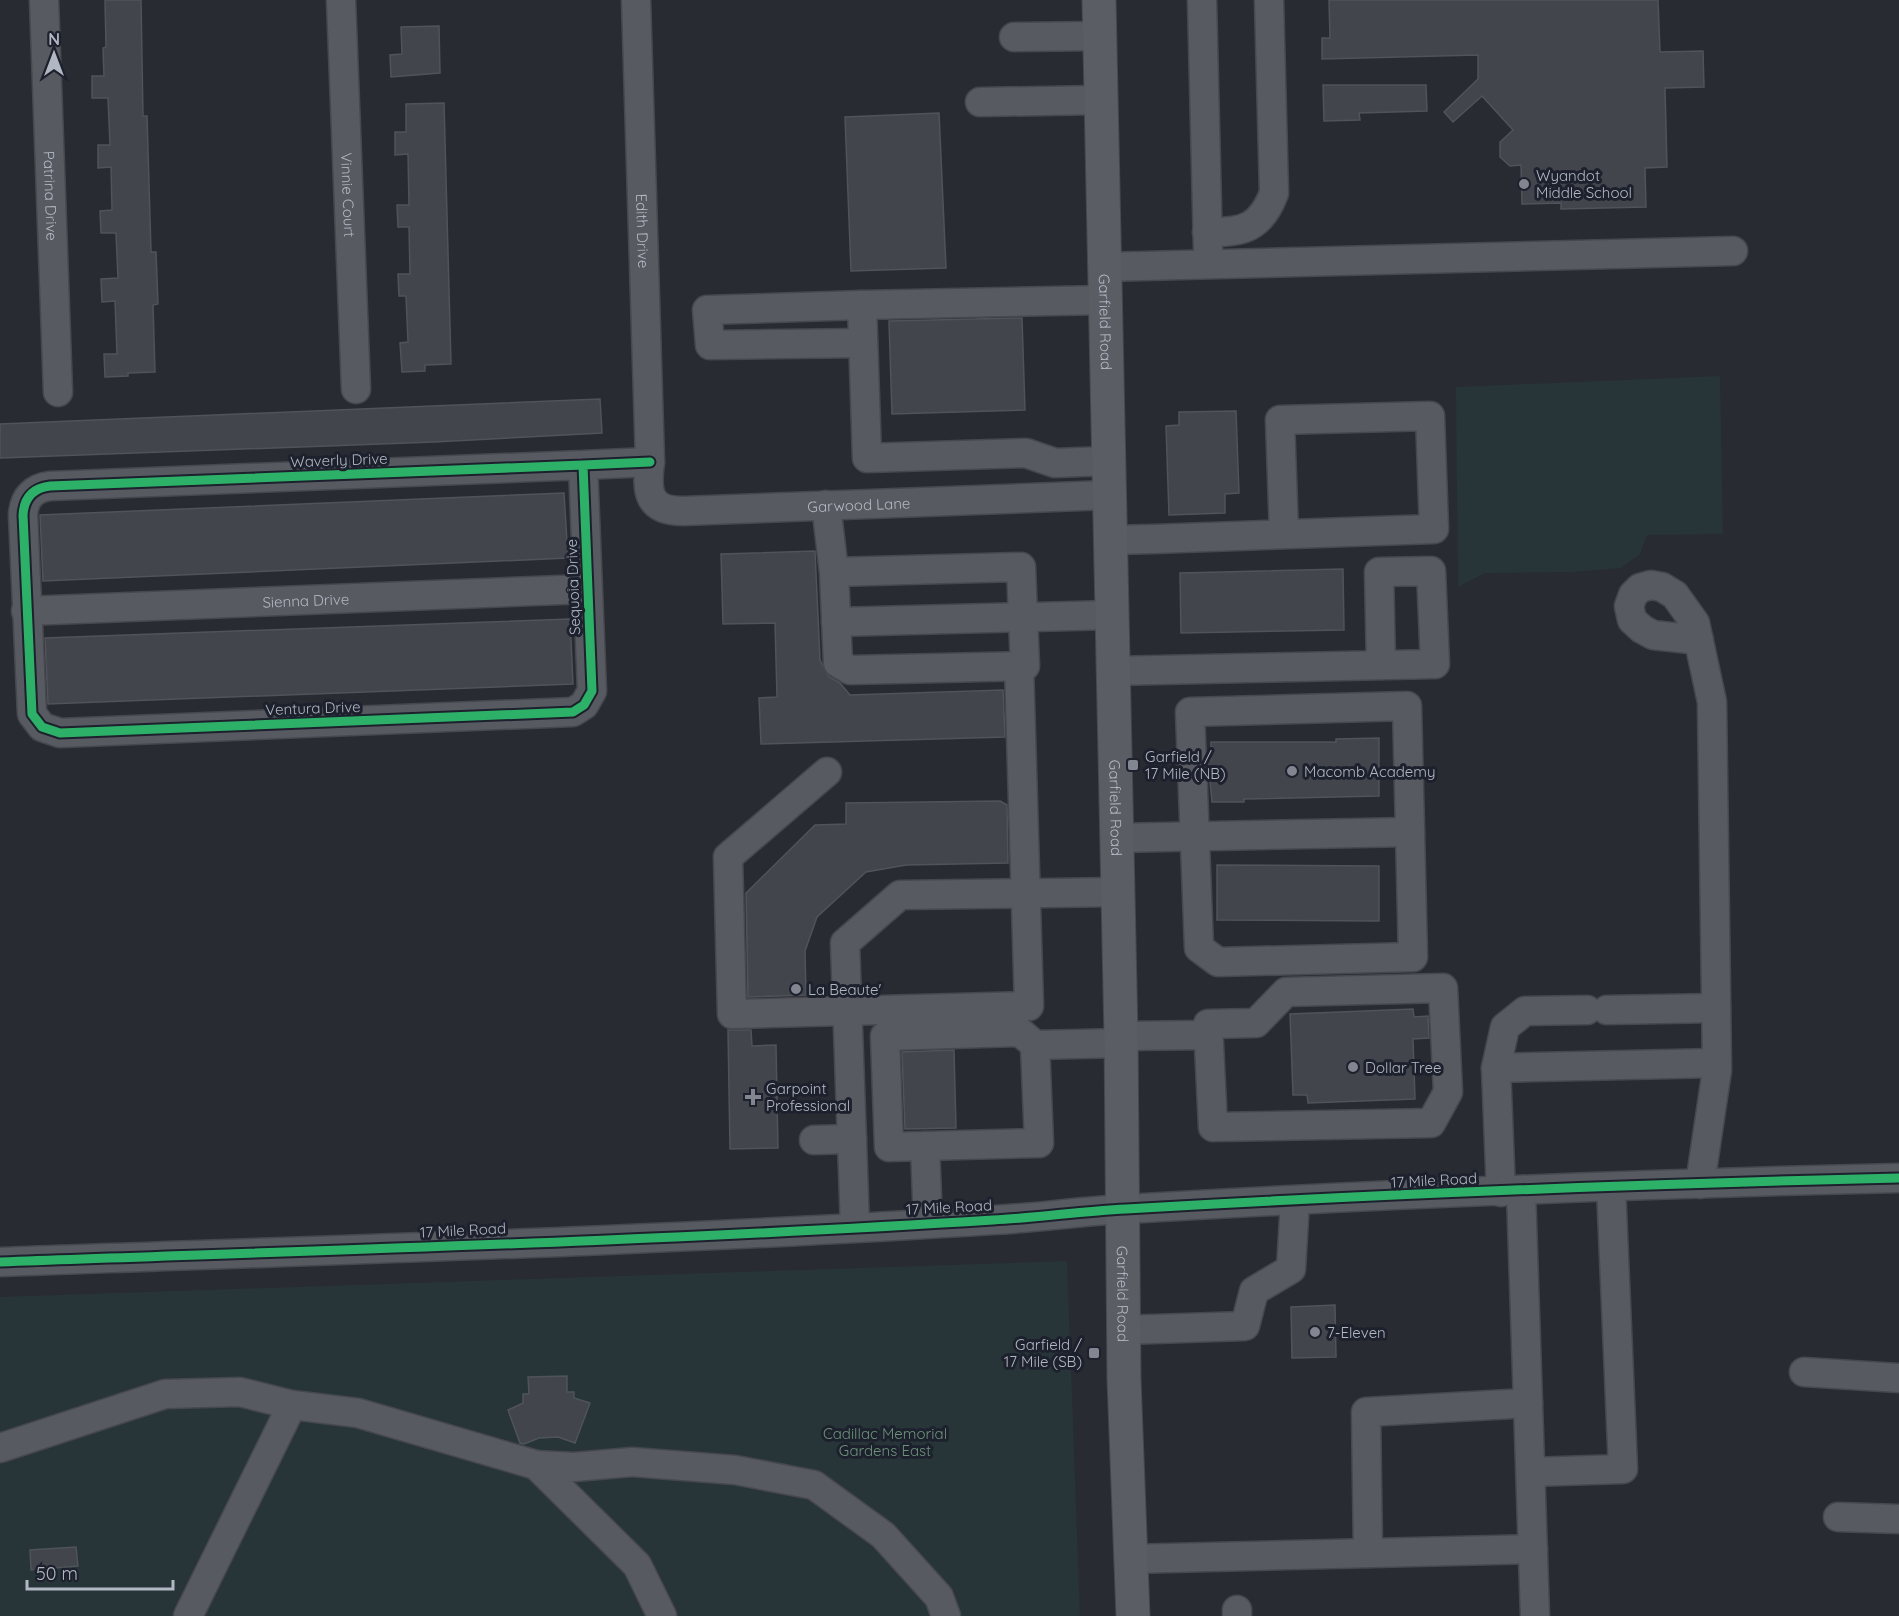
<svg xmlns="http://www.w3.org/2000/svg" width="1899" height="1616" font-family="Quicksand,sans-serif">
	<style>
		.green { fill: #273539 }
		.building { fill: #42454c; stroke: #50535b; stroke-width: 1.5 }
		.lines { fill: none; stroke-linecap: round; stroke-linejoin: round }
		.minor-casing { stroke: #46484d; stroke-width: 31 }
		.major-casing { stroke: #464850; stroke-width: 35 }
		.minor { stroke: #585a61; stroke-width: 28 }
		.major { stroke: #5a5d63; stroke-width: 33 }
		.cycleway-casing { stroke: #1d212d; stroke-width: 13 }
		.cycleway { stroke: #2db169; stroke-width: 9 }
		.poi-dot { fill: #828691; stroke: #1d212d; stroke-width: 2 }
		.labels { text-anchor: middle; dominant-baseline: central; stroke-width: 6; stroke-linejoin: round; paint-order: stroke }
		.poi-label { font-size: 15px; fill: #b2b7c4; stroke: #1d212d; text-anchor: start }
		.street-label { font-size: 15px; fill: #b2b7c4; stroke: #1d212d }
		.park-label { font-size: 15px; fill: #6c937a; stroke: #1d212d }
	</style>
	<rect width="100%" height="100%" fill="#292b33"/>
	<g class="green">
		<path d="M1720,376L1723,534L1647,535L1640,554L1621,568L1570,572L1485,573L1458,587L1456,387Z"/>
		<path d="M1067,1261L1080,1616H0V1297Z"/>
	</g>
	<g class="building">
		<path d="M105,0H141L143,116H147L151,252H156L158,304L153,305L155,372L128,373V376L105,377L104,354H117L115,301L102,302L101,279L118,278L116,233H101L100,211L112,210L111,167L98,168V145H110L108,98H92V76H104L103,48L106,47Z"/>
		<path d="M1329,0H1658L1660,52L1703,51L1704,87L1665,88L1667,167L1645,168L1646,207L1561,209V203L1522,204L1521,165L1510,166L1500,157V142L1513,130L1482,96L1453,122L1444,112L1478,79V55L1322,59V38H1330Z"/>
		<path d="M439,26L440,73L391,77L390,55L402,54L401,27Z"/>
		<path d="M1323,85H1426L1427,111L1359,113L1360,120L1324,121Z"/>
		<path d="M444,103L451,364L425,365V371L402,372L400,343L408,342L406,296H399L398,274H410L409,227H398L397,205H409L408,154L395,155V132H406V104Z"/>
		<path d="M939,113L946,268L851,271L845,117Z"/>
		<path d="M1022,318L1025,410L892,414L889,321Z"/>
		<path d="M600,399L602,433L434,442L0,458V424Z"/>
		<path d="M1236,411L1239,493L1225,494V513L1169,515L1166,426L1179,425V412Z"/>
		<path d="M564,493L568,558L43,581L40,515Z"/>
		<path d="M815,551L820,660L829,677L840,683L850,695L1003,690L1005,737L761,744L759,698L777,697L775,623L723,624L721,554Z"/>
		<path d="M1343,569L1344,630L1181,633L1180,573Z"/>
		<path d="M570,619L573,684L48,704L45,638Z"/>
		<path d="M1379,738V796L1244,799V802H1212L1208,760H1211V742H1336V739Z"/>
		<path d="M1000,801L1007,805L1008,863L906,865L866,872L817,917L805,951L806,995L748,997L746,893L815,825L846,824V803Z"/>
		<path d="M1217,865L1379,866V921L1217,920Z"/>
		<path d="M1413,1009L1414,1017L1428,1016L1429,1038L1413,1039L1415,1099L1308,1103L1307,1095H1293L1290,1014Z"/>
		<path d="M728,1030H751L752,1046L776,1045L778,1148L730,1149Z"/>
		<path d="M954,1050L956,1128L905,1129L902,1052Z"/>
		<path d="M1335,1305L1336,1357L1292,1358L1291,1307Z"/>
		<path d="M567,1376V1392H574V1398L590,1403L575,1443L558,1437L539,1438L524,1444L520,1443L508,1410L523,1403V1394H529L528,1377Z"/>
		<path d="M76,1547L78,1566L31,1570L30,1550Z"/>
	</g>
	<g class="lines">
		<defs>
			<g id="minor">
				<path id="s1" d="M44,0L58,392"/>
				<path id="s2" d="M341,0L356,389"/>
				<path id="s3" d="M636,0L650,462C646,492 648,511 683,511L1108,495"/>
				<path d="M1202,0L1208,249"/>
				<path d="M1014,37L1099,36"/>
				<path d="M980,102L1101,100"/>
				<path d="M1207,232C1243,233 1261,228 1274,193L1269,0"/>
				<path d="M1103,267L1733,251"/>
				<path d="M1104,300L862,305L867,458L1026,453L1055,463L1108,461"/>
				<path d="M862,305L707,310L710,345L863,343"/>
				<path d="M583,465L592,691L584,705L573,712L60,733L42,727L32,714L23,515C24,498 33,488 50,486L583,465L650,462"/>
				<path d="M826,505L834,572L838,663L850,670L1025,666L1021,567L834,572"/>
				<path d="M1110,540L1154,539L1434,529L1430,416L1280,420L1284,534"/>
				<path id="s4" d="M26,611L587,589"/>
				<path d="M836,622L1111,615"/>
				<path d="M1699,640L1653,635L1642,629L1632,620L1629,606L1633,595L1640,588L1651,585L1662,587L1675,595L1695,623L1712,702L1717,1070L1700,1184"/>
				<path d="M1112,671C1220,669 1327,666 1435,664L1431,571L1379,572L1381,665"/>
				<path d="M1407,706L1413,957L1218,962L1199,948L1190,712Z"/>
				<path d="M827,772L728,857L732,1014L1029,1006L1019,666"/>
				<path d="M1117,838L1410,832"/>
				<path d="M1443,988L1448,1092L1431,1123L1213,1127L1208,1024L1256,1023L1286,992Z"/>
				<path d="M1607,1010L1716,1008"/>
				<path d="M1121,1036L1208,1035"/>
				<path d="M1035,1045L1020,1032L885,1036L889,1147L1039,1143L1035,1045L1121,1043"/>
				<path d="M1496,1068L1716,1063"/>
				<path d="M814,1140L852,1139"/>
				<path d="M925,1146L928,1223"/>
				<path d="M1521,1191L1535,1616"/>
				<path d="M1501,1192L1496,1068L1505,1027L1525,1011L1587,1010"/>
				<path d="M855,1227L845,943L900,895L1118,892"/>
				<path d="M0,1262C331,1250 662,1241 993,1220C1037,1218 1081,1211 1126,1209C1383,1194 1641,1184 1899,1178"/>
				<path d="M1124,1330L1245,1326L1254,1291L1291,1269L1295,1201"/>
				<path d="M1804,1372L1899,1378"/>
				<path d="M0,1448L165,1394L240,1392L292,1405L358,1413L536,1465L637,1565L662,1616"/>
				<path d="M536,1465L574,1467L632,1462L735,1470L814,1485L883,1535L939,1597L946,1616"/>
				<path d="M1531,1472L1623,1469L1611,1187"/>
				<path d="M1838,1517L1899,1519"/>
				<path d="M1368,1553L1366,1412L1528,1403"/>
				<path d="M1129,1559L1533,1549"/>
				<path d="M1237,1610V1616"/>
				<path d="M188,1616L292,1405"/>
			</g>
			<g id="major">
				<path id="s5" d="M1099,0L1121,1036L1124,1379L1133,1616"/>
			</g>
		</defs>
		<use href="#minor" class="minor-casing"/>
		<use href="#major" class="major-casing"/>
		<use href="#minor" class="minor"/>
		<use href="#major" class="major"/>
		<defs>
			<g id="cycleway">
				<path d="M583,465L592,691L584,705L573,712L60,733L42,727L32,714L23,515C24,498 33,488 50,486L583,465L650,462"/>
				<path d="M0,1262C331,1250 662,1241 993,1220C1037,1218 1081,1211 1126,1209C1383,1194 1641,1184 1899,1178"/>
			</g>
		</defs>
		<use href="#cycleway" class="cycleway-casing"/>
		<use href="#cycleway" class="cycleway"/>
	</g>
	<g class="poi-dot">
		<circle cx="1524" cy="184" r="6"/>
		<rect x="1127" y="759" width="12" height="12" rx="3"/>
		<circle cx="1292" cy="771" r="6"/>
		<circle cx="796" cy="989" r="6"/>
		<circle cx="1353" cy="1067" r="6"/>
		<path d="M750 1088h6v6h6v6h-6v6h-6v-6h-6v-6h6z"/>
		<circle cx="1315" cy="1332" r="6"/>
		<rect x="1088" y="1347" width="12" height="12" rx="3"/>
	</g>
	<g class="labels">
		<g class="poi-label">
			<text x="1536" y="175">Wyandot<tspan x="1536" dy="17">Middle School</tspan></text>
			<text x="1145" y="756">Garfield /<tspan x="1145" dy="17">17 Mile (NB)</tspan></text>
			<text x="1304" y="771">Macomb Academy</text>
			<text x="808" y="989">La Beaute'</text>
			<text x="1365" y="1067">Dollar Tree</text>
			<text x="766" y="1088">Garpoint<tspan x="766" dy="17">Professional</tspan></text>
			<text x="1327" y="1332">7-Eleven</text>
			<text x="1082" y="1344" text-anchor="end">Garfield /<tspan x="1082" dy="17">17 Mile (SB)</tspan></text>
		</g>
		<g class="street-label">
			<text stroke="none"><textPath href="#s2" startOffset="195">Vinnie Court</textPath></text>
			<text stroke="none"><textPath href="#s1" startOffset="196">Patrina Drive</textPath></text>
			<text stroke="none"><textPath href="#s3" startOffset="231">Edith Drive</textPath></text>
			<text stroke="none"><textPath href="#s5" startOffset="322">Garfield Road</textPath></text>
			<text transform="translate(339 460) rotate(-2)">Waverly Drive</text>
			<text stroke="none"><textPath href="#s3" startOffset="710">Garwood Lane</textPath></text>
			<text transform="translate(573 587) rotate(-92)">Sequoia Drive</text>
			<text stroke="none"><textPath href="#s4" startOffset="280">Sienna Drive</textPath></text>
			<text transform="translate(313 708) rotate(-2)">Ventura Drive</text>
			<text stroke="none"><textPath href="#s5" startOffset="808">Garfield Road</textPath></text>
			<text transform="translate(1434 1180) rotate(-3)">17 Mile Road</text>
			<text transform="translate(949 1207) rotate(-3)">17 Mile Road</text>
			<text transform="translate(463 1230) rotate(-3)">17 Mile Road</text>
			<text stroke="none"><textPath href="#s5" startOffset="1294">Garfield Road</textPath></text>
		</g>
		<g class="park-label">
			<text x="885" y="1433">Cadillac Memorial<tspan x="885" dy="17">Gardens East</tspan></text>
		</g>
	</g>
	<g transform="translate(54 54)" stroke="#1d212d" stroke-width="4.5" paint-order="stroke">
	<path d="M0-4.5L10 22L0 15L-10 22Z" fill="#b2b7c4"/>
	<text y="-9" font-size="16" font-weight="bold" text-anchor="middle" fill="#b2b7c4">N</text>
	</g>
	<path d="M27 1580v9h146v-9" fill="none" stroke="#b2b7c4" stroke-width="3"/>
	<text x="36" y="1580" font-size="18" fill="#b2b7c4" stroke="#1d212d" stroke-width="4.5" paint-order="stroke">50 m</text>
</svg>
